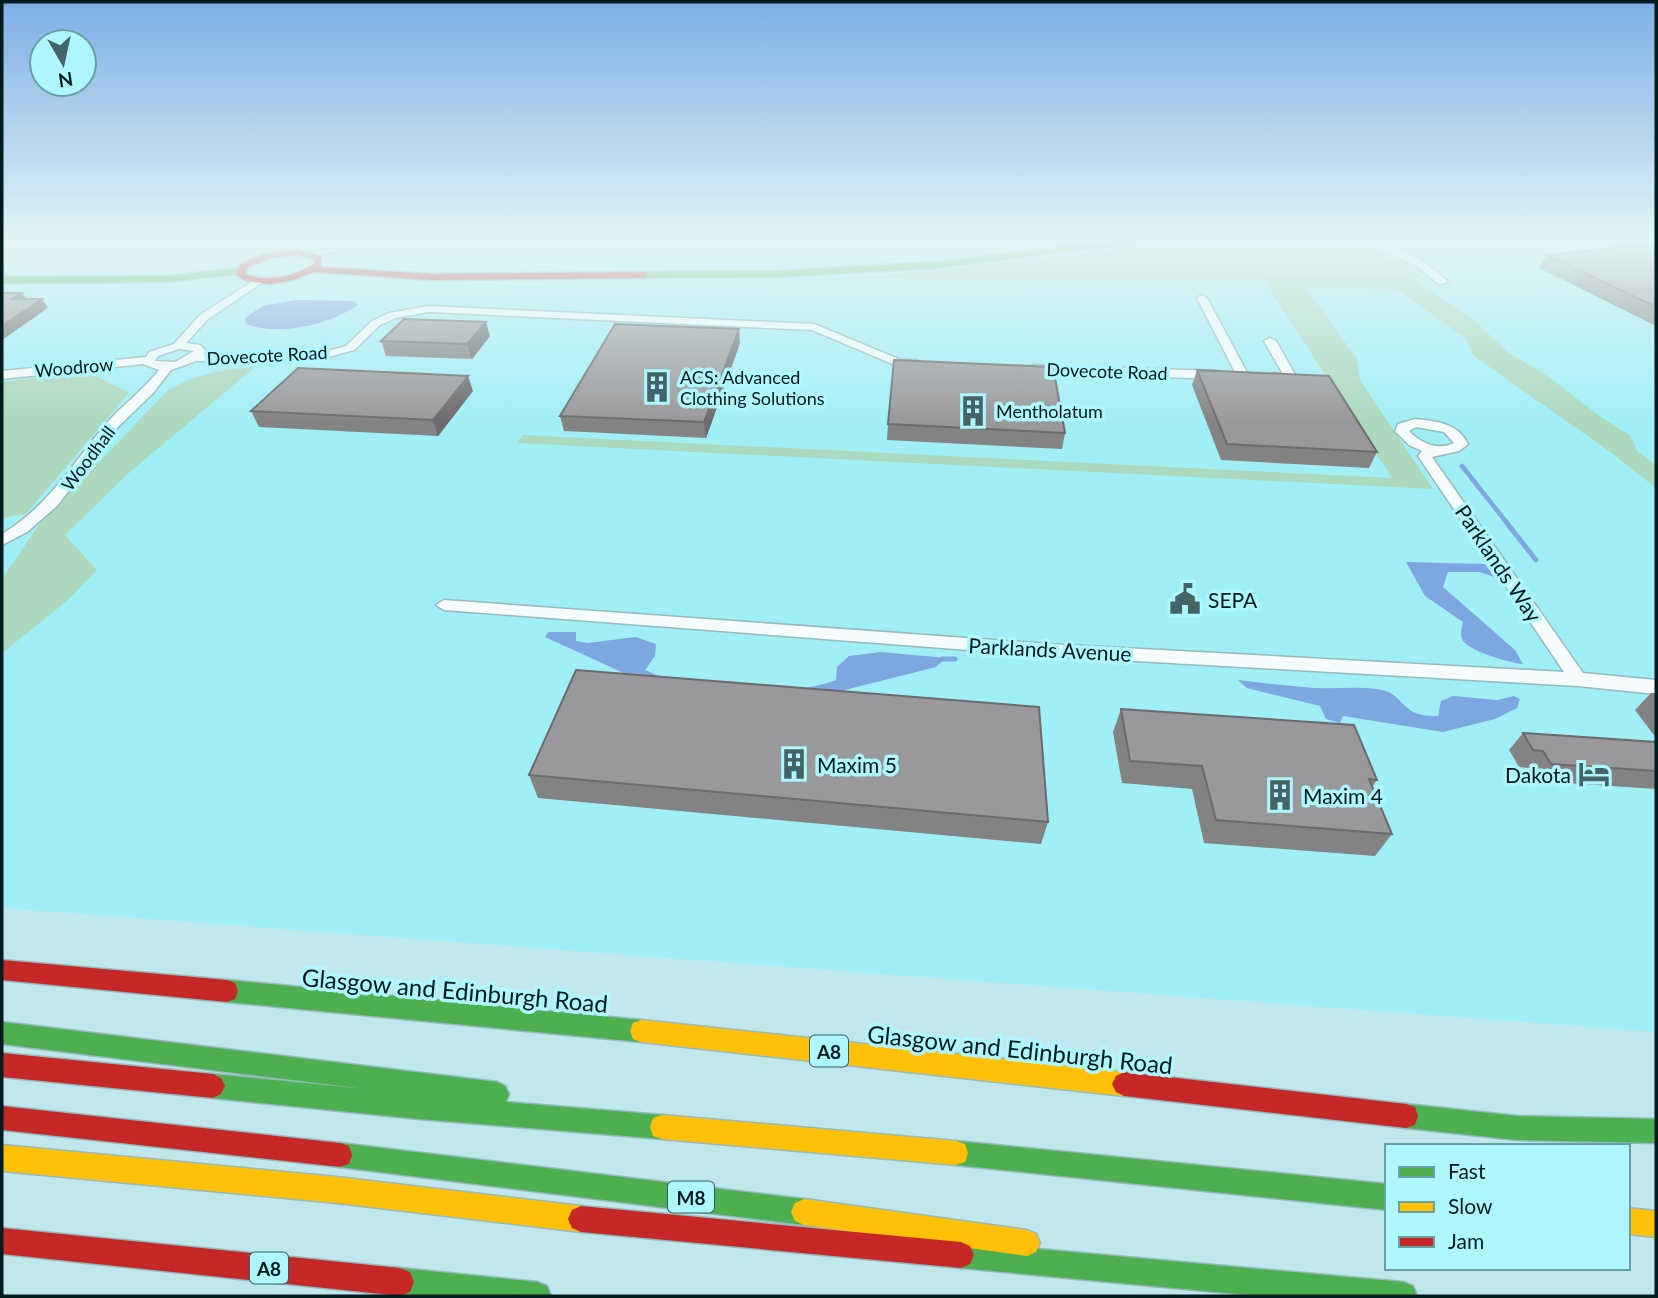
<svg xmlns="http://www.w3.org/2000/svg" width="1658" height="1298" font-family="Lato,sans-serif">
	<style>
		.built { fill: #a1eff6 }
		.green { fill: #acd8be }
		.water { fill: #7ea6e0 }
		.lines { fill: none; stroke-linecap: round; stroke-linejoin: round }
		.stream-far1 { stroke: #7ea6e0; stroke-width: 4.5 }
		.stream { stroke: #7ea6e0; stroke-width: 5 }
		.street-casing { stroke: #95b9bd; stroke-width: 3 }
		.fast-casing { stroke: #95b9bd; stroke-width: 3 }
		.slow-casing { stroke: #95b9bd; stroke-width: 3 }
		.jam-casing { stroke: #95b9bd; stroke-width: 3 }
		.street { fill: #f6fcfc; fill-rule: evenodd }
		.fast { fill: #4caf50; fill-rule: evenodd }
		.slow { fill: #ffc107; fill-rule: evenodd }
		.jam { fill: #c62828; fill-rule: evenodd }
		.wall { fill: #848384 }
		.shaded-wall { fill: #6b6a6c }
		.building { fill: #99989a; stroke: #6b6a6c; stroke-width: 2 }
		.labels { text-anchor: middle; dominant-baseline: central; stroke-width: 7; stroke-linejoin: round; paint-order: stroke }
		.far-street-label { font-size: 18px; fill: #001b1e; stroke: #aef7fe }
		.far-poi-label { font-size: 18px; fill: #001b1e; stroke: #aef7fe; text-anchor: start }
		.shield { fill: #aef7fe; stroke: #345d61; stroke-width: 2 }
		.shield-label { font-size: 19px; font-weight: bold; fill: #001b1e }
		.street-label { font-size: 21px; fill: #001b1e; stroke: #aef7fe }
		.poi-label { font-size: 21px; fill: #001b1e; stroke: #aef7fe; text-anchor: start }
		.near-street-label { font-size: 24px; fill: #001b1e; stroke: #aef7fe }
	</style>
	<rect width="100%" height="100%" fill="#c0e8ec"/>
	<path class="built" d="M364,241H1656V1032L2,908V519L25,515L129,393L93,374H66L2,382V273L190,271Z"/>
	<g class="green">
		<path d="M1190,241H1349L1401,262L1423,278L1412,279L1469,316L1509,353L1546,375L1602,418L1630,435L1637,451L1656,465V488L1613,454L1474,356L1464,337L1401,292L1391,289L1305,287L1357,359L1360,380L1433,489L517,443L523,435L1392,478L1263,279H827L917,272Z"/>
		<path d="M255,367L130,472L65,535L97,570L67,601L2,653V579L38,526L167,391C198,373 220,370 255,367Z"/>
		<path d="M67,374L94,375L129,393L26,514L2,518V382Z"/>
	</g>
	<g class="water">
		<path d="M297,300L354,301L358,305C331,324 278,337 246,324L245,318L262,306Z"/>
		<path d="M1406,562L1485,564L1497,578L1480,572H1448L1443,587L1515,650L1523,664C1510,663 1467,651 1462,639C1460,634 1462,627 1463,622L1425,596Z"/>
		<path d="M548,632H576V641L587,643L636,637L656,644L655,656L645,670L682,686H652L545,637Z"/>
		<path d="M881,652L946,658L936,667L809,699L794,692C808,686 822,686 836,680L837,667L849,656Z"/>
		<path d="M1238,680C1264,683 1289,686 1315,688C1335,689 1356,686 1376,689C1407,692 1398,718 1438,716L1441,701L1453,696L1497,700L1514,696L1520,699L1517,708L1495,719L1443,732L1343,716L1340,723L1326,719L1320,706L1247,688Z"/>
	</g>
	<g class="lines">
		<path class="stream-far1" d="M1462,466L1507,523"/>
		<g class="stream">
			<path d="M1506,522L1536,560"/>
			<path d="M942,659H955"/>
		</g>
		<defs>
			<g id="street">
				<path d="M360,241H379L313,257L308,254Z"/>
				<path d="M1361,241C1390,241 1428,261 1448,282L1439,284L1418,267Z"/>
				<path d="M259,277L263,278V282L207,320L186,343L200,345L206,351L203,354L321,353L346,346L372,321L389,313L428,306L814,324L901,360H917L923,364L917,368L895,365L812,330L428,312L396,318L380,325L354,350L321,359L196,361L171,370L153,393L117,428L57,506L27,532L2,545V534C48,507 72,464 106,424C122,405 144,390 159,370L143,364L2,379V371L146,357L149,352L174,344L200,315ZM179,349L194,351L175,362L155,361L158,356Z"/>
				<path d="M1202,295L1207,298L1249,376L1247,379L1237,376L1197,298Z"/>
				<path d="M1270,338L1276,341L1297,378L1295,381H1274L1268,377L1274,373L1283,374L1264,341Z"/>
				<path d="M1033,365L1218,371L1224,375L1218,379L1029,372L1027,369Z"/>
				<path d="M1415,419C1436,421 1458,423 1468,444L1459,451L1432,457L1583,673L1656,680V694L1578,686L1049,656L444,610L436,605L444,600L1049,644L1564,672L1418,456L1422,451L1409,445L1395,431L1398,424ZM1416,427L1444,432L1454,443C1438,451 1420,443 1409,431Z"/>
			</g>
			<g id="fast">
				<path d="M1118,241H1148L935,268L776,277L644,278L640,275L644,272L776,271L935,262Z"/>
				<path d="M239,268L243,271L242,273L168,282L2,283V277L168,276Z"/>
				<path d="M227,980L641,1020L649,1023L652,1031L649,1039L641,1042L227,1002L219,999L216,991L219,983Z"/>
				<path d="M2,1022L497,1082L505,1086L509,1094L506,1102L662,1115L671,1118L674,1127L671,1136L662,1139L419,1119L213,1098L205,1094L201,1086L205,1078L213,1074L365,1089L2,1044Z"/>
				<path d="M1406,1104L1517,1116L1656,1119V1143L1517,1140L1406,1128L1397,1125L1394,1116L1397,1107Z"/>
				<path d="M956,1141L1387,1184V1210L956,1165L947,1162L944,1153L947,1144Z"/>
				<path d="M340,1143L804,1199L813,1203L817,1212L813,1221L804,1225L340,1167L331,1164L328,1155L331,1146Z"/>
				<path d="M961,1242L1403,1282L1413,1286L1417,1296H1259L961,1268L952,1264L948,1255L952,1246Z"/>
				<path d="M400,1268L537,1282L547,1286L551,1296H400L390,1292L386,1282L390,1272Z"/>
			</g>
			<g id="slow">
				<path d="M641,1020L1124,1072L1132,1076L1136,1084L1132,1092L1124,1096L641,1042L633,1039L630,1031L633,1023Z"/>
				<path d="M662,1115L956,1141L965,1144L968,1153L965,1162L956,1165L662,1139L653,1136L650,1127L653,1118Z"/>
				<path d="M2,1145L337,1177L581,1206L590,1210L594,1219L590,1228L581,1232L337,1203L2,1171Z"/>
				<path d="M804,1199L1027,1230L1036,1234L1040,1243L1036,1252L1027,1256L804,1225L795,1221L791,1212L795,1203Z"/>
				<path d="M1628,1208L1656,1211V1237L1628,1234Z"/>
			</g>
			<g id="jam">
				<path d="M296,249L321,255V267L431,274L644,272L648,275L644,278L431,280L313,272L293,280L270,284L247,281L236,275L240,264L265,254ZM296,255L314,259V264C292,277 269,283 245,274L247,268L270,258Z"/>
				<path d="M2,960L227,980L235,983L238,991L235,999L227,1002L2,980Z"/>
				<path d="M2,1053L213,1074L221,1078L225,1086L221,1094L213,1098L2,1077Z"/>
				<path d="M1124,1072L1406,1104L1415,1107L1418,1116L1415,1125L1406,1128L1124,1096L1116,1092L1112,1084L1116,1076Z"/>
				<path d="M2,1106L340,1143L349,1146L352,1155L349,1164L340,1167L2,1130Z"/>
				<path d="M581,1206L961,1242L970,1246L974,1255L970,1264L961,1268L581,1232L572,1228L568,1219L572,1210Z"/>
				<path d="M2,1228L400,1268L410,1272L414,1282L410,1292L400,1296L2,1254Z"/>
			</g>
		</defs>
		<use href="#street" class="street-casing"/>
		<use href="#fast" class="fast-casing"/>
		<use href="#slow" class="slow-casing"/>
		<use href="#jam" class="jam-casing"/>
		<use href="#street" class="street"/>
		<use href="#fast" class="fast"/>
		<use href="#slow" class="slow"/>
		<use href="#jam" class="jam"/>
	</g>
	<g class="wall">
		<path d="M1656,244V326L1539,268L1547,255Z"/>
		<path d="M490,336L472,359L386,356L381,341Z"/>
		<path d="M740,343L706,438L564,431L560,416Z"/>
		<path d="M1197,370L1377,452L1369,468L1221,460L1192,385Z"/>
		<path d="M473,391L438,436L259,427L251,411Z"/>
		<path d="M888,424L1065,433L1062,449L887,440Z"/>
		<path d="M1651,693H1656V738L1635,710Z"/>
		<path d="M1121,709L1377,780L1372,787L1392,834L1375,856L1204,843L1192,789L1122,783L1113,732Z"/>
		<path d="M1523,733L1656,742V789L1536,781L1529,768L1519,767L1509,750Z"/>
		<path d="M529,775L1048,822L1041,844L538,798Z"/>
	</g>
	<g class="shaded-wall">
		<path d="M22,293L28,302L12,299Z"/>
		<path d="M42,299L48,308L2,340V326Z"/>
		<path d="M486,322L490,336L472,359L467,344Z"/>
		<path d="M739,329L740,343L706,438L704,422Z"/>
		<path d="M468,376L473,391L438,436L433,420Z"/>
	</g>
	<g class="building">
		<path d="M1656,244V307L1547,255Z"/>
		<path d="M2,293H22L12,299H42L2,326Z"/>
		<path d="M404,319L486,322L467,344L381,341Z"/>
		<path d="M615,324L739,329L704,422L560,416Z"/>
		<path d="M894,360L1053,367L1065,433L888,424Z"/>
		<path d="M298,368L468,376L433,420L251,411Z"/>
		<path d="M1197,370L1329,376L1377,452L1227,444Z"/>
		<path d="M576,670L1039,707L1048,822L529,775Z"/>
		<path d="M1121,709L1354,725L1377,780L1369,779L1392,834L1216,820L1202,766L1130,761Z"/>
		<path d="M1523,733L1656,742V771L1551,764L1543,751L1533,750Z"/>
	</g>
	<linearGradient id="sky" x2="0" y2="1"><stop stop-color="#7daee5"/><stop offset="0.57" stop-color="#e3f5f6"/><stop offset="1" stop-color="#e3f5f6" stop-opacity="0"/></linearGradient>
	<rect width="1658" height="423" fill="url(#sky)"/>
	<defs>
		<symbol id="building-bare" viewBox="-9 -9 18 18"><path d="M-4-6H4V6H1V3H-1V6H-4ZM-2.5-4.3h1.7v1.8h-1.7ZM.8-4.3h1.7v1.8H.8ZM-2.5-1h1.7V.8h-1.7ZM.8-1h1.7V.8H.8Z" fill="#436366" stroke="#aef7fe" stroke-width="2.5" paint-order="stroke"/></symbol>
		<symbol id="civic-bare" viewBox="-9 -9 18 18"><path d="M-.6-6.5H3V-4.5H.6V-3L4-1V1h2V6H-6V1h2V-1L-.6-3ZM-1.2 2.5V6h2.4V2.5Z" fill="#436366" stroke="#aef7fe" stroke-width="2.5" paint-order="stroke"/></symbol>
		<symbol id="hotel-bare" viewBox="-9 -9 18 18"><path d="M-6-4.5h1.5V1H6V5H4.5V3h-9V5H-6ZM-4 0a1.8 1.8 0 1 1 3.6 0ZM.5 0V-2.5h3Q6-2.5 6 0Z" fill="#436366" stroke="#aef7fe" stroke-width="2.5" paint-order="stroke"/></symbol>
	</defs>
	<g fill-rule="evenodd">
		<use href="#building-bare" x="635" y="365" width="44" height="44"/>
		<use href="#building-bare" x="951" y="389" width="44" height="44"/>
		<use href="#civic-bare" x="1163" y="577" width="44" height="44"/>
		<use href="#building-bare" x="772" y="742" width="44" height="44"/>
		<use href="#hotel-bare" x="1572" y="752" width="44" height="44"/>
		<use href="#building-bare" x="1258" y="773" width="44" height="44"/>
	</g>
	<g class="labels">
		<g class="far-street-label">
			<text transform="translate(267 355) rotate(-3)">Dovecote Road</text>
			<text transform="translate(74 367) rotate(-5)">Woodrow</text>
			<text transform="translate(1107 371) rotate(2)">Dovecote Road</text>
			<text transform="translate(88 458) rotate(-53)">Woodhall</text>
		</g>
		<g class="far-poi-label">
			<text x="680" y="377">ACS: Advanced<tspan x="680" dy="21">Clothing Solutions</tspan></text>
			<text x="996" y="411">Mentholatum</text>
		</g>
		<g class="shield">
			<rect x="810" y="1035.5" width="38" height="31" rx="5"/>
			<rect x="668" y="1181.5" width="46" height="31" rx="5"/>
			<rect x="250" y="1252.5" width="38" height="31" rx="5"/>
		</g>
		<g class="shield-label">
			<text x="829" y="1051">A8</text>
			<text x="691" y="1197">M8</text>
			<text x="269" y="1268">A8</text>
		</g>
		<g class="street-label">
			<text transform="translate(1499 563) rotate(56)">Parklands Way</text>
			<text transform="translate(1050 649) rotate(3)">Parklands Avenue</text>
		</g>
		<g class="poi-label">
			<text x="1208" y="599">SEPA</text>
			<text x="817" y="764">Maxim 5</text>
			<text x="1571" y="774" text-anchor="end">Dakota</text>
			<text x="1303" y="795">Maxim 4</text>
		</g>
		<g class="near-street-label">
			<text transform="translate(455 990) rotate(5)">Glasgow and Edinburgh Road</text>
			<text transform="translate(1020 1049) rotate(6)">Glasgow and Edinburgh Road</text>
		</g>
	</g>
	<rect width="1658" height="1298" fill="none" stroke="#001b1e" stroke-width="7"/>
	<rect x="1385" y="1144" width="245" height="126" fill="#aef7fe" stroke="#689fa4" stroke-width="2"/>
	<rect x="1399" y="1167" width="35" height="10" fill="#4caf50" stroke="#689fa4" stroke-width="2"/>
	<text x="1448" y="1179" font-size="21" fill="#001b1e">Fast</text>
	<rect x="1399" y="1202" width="35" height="10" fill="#ffc107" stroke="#689fa4" stroke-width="2"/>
	<text x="1448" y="1214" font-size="21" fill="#001b1e">Slow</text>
	<rect x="1399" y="1237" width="35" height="10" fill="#c62828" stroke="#689fa4" stroke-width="2"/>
	<text x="1448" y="1249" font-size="21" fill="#001b1e">Jam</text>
	<g transform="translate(63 63) rotate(171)"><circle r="33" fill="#aef7fe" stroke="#689fa4" stroke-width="2"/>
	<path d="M0-5L12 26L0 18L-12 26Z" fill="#436366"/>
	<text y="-10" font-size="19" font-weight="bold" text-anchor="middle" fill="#001b1e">N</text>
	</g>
</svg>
